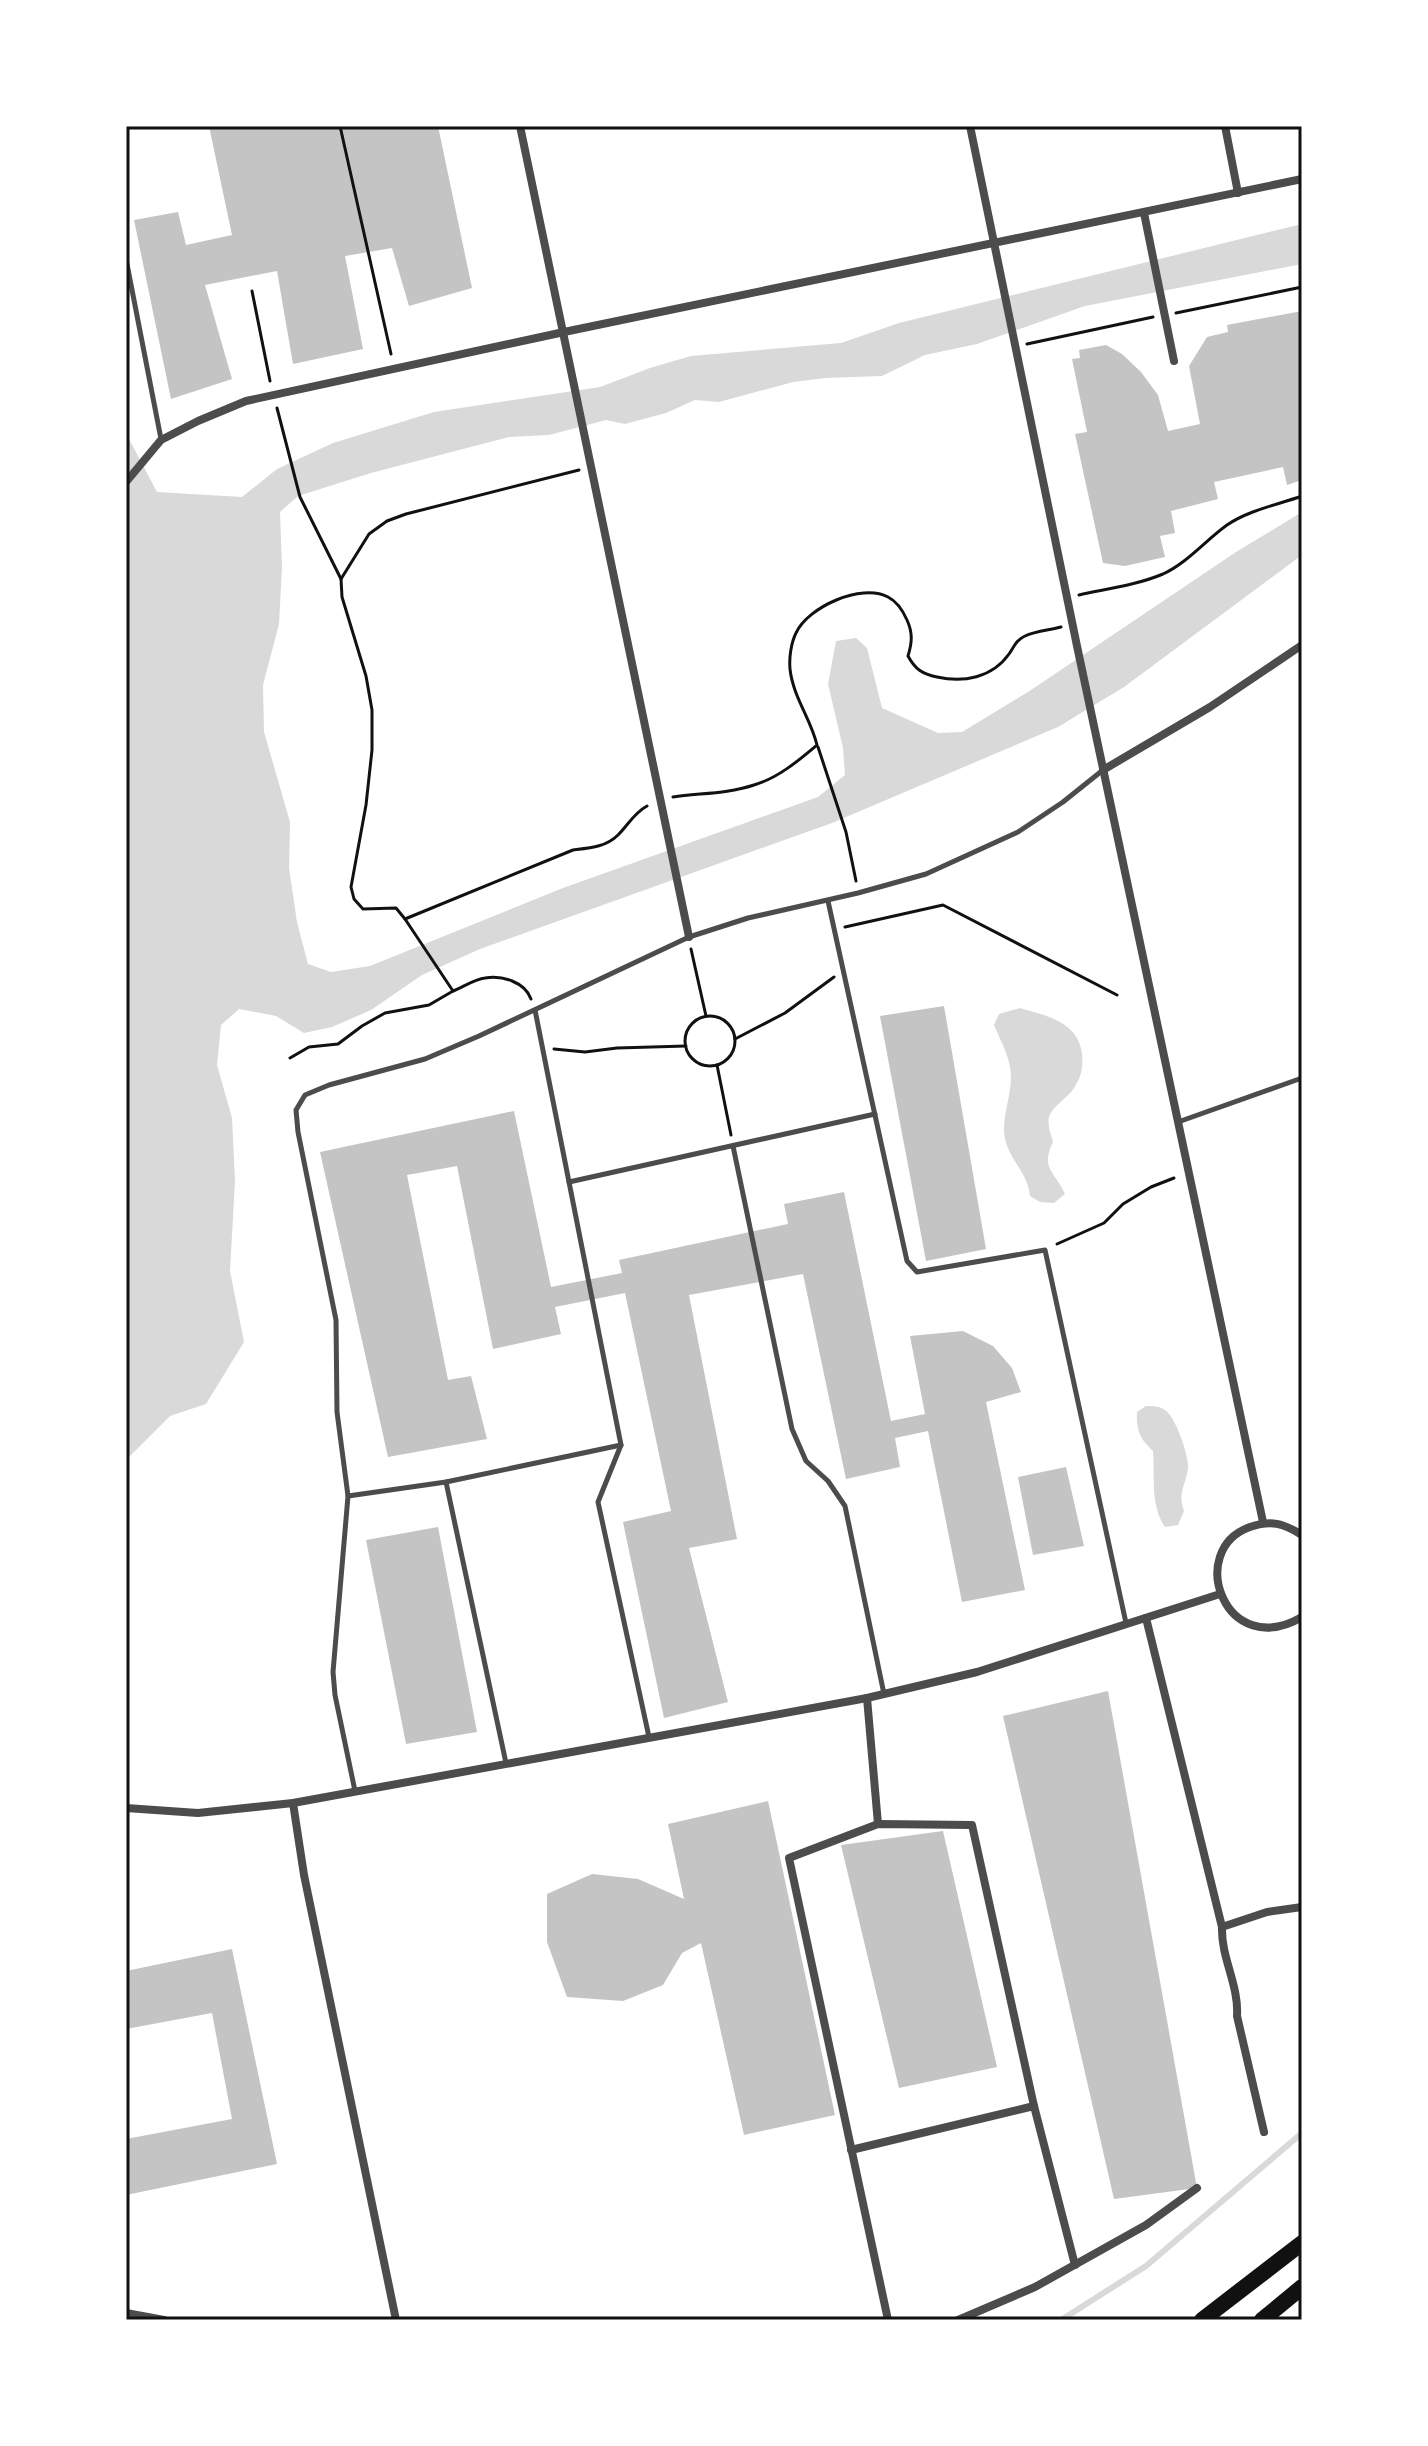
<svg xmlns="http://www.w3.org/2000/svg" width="1428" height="2446" font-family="'Open Sans',sans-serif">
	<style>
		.water { fill: #d9d9d9 }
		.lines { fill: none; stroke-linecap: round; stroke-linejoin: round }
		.stream { stroke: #d9d9d9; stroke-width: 6 }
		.building { fill: #c4c4c4 }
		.path { stroke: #111; stroke-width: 3 }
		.service { stroke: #4c4c4c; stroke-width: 5 }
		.minor { stroke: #4c4c4c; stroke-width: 8 }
		.secondary { stroke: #111; stroke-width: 16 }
		.neatline { fill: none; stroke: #111; stroke-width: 3 }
	</style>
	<rect width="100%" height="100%" fill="#fff"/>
	<g class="water">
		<path d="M1302,224V264L1085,306L977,344L925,355L882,376L826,378L793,382L719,402L695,400L666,413L625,424L606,420L549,435L509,437L371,473L298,496L280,512L282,567L279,624L263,685L264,732L290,822L289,868L297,922L308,964L331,972L370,966L563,888L818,797L845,775L843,748L828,684L836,641L856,638L867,648L882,708L938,733L962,732L1031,690L1236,552L1302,512V555L1124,687L1058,727L832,823L480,949L422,975L371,1010L332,1027L304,1033L276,1016L239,1009L221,1025L217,1065L232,1118L235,1181L230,1271L244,1342L206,1404L170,1416L126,1460V422L129,439L157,492L242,497L277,469L333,443L434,412L600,387L650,368L691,356L841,343L899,323Z"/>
		<path d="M1020,1008C1045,1015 1078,1022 1082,1053C1083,1068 1082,1075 1074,1088C1067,1099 1053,1105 1049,1117C1047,1125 1051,1134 1053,1142C1040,1169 1055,1171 1065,1194L1054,1203L1040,1202L1030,1196C1028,1173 1010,1161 1005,1139C1001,1120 1011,1097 1011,1077C1011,1058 1001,1042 994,1025L999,1014Z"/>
		<path d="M1146,1406C1155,1406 1163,1406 1169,1414C1177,1423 1189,1456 1188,1468C1186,1485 1177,1493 1184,1511L1178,1525L1165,1527C1150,1505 1155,1476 1153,1451C1140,1439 1136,1430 1137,1412Z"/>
	</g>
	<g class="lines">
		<path class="stream" d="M1061,2320L1146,2266L1302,2133"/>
	</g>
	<g class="building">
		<path d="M209,126H438L472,288L409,306L392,248L345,256L363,349L293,364L277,271L205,285L232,379L171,399L134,220L178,212L186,245L232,235Z"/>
		<path d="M1302,311V480L1287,485L1283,467L1214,482L1218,499L1171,511L1175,533L1160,536L1165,557L1125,566L1103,563L1075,434L1087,432L1072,359L1080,358L1079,350L1106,345L1122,354L1141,372L1158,395L1168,431L1200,424L1189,366L1207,337L1228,332L1227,325Z"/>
		<path d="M944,1006L986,1249L926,1261L880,1016Z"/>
		<path d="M514,1111L551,1287L622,1273L619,1260L788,1224L784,1204L844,1192L891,1421L925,1414L910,1336L963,1331L993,1346L1012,1368L1021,1392L986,1402L1025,1590L962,1602L928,1431L895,1438L900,1467L846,1479L803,1274L689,1295L737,1539L689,1548L728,1702L664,1718L623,1522L671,1511L625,1293L555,1307L561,1334L493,1349L457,1166L407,1175L448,1380L471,1376L487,1439L388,1457L320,1152Z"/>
		<path d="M1066,1467L1084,1546L1033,1555L1018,1477Z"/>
		<path d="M438,1527L477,1732L406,1744L366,1540Z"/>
		<path d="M1108,1691L1197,2188L1114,2199L1003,1716Z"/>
		<path d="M768,1801L835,2115L744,2135L701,1943L682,1953L663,1985L623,2001L567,1997L547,1942V1894L592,1874L638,1879L684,1899L668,1824Z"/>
		<path d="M943,1831L997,2067L899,2088L841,1845Z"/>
		<path d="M232,1949L277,2164L126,2195V2139L232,2119L212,2013L126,2029V1971Z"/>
	</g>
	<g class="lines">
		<g class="path">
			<path d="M340,126L391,354"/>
			<path d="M252,291L270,381"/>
			<path d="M1176,313L1302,287"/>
			<path d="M1027,344L1153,317"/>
			<path d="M277,408L300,497L341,579"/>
			<path d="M579,470L406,514L387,521L369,534L341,579L342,597L366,676L372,710V750L366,805L351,887L354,899L363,909L396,908L405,919L573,850C590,848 606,847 618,835C628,825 634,813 647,806"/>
			<path d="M1079,595C1106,589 1137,585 1163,574C1187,563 1206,540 1227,525C1249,510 1277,505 1302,496"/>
			<path d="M818,747L846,832L856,881"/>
			<path d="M673,797C700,793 727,794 754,785C778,778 798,761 817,745C811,719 793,697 790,669C789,658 791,643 796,633C808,607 861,583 888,597C898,602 903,611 907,620C913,633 912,643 908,656C915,669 922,674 937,677C963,683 992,678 1009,654C1014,647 1016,640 1025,636C1035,631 1050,630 1061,627"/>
			<path d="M405,919L453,991C463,987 475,979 485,978C502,975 525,982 531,999"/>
			<path d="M845,927L943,905L1117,995"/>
			<path d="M691,949L706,1016"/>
			<circle cx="710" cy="1041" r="25"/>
			<path d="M735,1039L785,1013L834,977"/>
			<path d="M554,1049L585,1052L617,1048L686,1046"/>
			<path d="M290,1058L309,1047L338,1044L362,1026L385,1013L429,1005L453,991"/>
			<path d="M717,1065L731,1135"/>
			<path d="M1057,1244L1104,1223L1123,1204L1151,1187L1174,1178"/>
		</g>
		<g class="service">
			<path d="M126,259L161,439"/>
			<path d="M828,901L907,1261L917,1272L1045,1250L1126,1623"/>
			<path d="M535,1010L621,1445L598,1502L649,1737"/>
			<path d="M1178,1122L1302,1078"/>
			<path d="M733,1146L792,1429L806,1461L828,1481L845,1506L884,1694"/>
			<path d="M569,1182L875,1114"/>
			<path d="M446,1482L506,1763"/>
			<path d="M348,1496L446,1482L621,1445"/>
			<path d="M355,1791L335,1695L333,1672L348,1496L337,1412L336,1320L298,1132L296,1110L305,1095L329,1085L425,1059L479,1036L689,937L748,918L858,893L926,874L1018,832L1063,802L1103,770"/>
		</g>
		<g class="minor">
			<path d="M520,126L689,937"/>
			<path d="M970,126L1077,646L1263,1522"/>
			<path d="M1225,126L1238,193"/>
			<path d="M1144,213L1174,361"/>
			<path d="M126,482L161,440L198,421L246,401L564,332L1302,179"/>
			<path d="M1103,770L1210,707L1302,645"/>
			<path d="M1302,1535C1283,1523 1271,1520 1250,1527C1185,1550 1225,1662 1302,1617"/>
			<path d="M1146,1618L1222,1927C1221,1958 1239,1985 1237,2016L1264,2132"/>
			<path d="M867,1698L878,1824"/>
			<path d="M293,1803L304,1875L396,2320"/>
			<path d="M126,1808L198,1813L293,1803L867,1698L977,1672L1220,1594"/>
			<path d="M1222,1927L1267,1912L1302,1907"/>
			<path d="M851,2150L1034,2106"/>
			<path d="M126,2313L164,2320"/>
			<path d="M888,2320L789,1858L878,1824L972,1825L1034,2106L1075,2265"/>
			<path d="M958,2320L1035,2287L1146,2225L1197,2188"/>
		</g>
		<g class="secondary">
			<path d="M1202,2320L1302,2243"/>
			<path d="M1262,2320L1302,2287"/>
		</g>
	</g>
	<rect width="1428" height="2446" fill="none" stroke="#ffffff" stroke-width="256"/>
	<rect x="128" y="128" width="1172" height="2190" class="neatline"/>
</svg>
